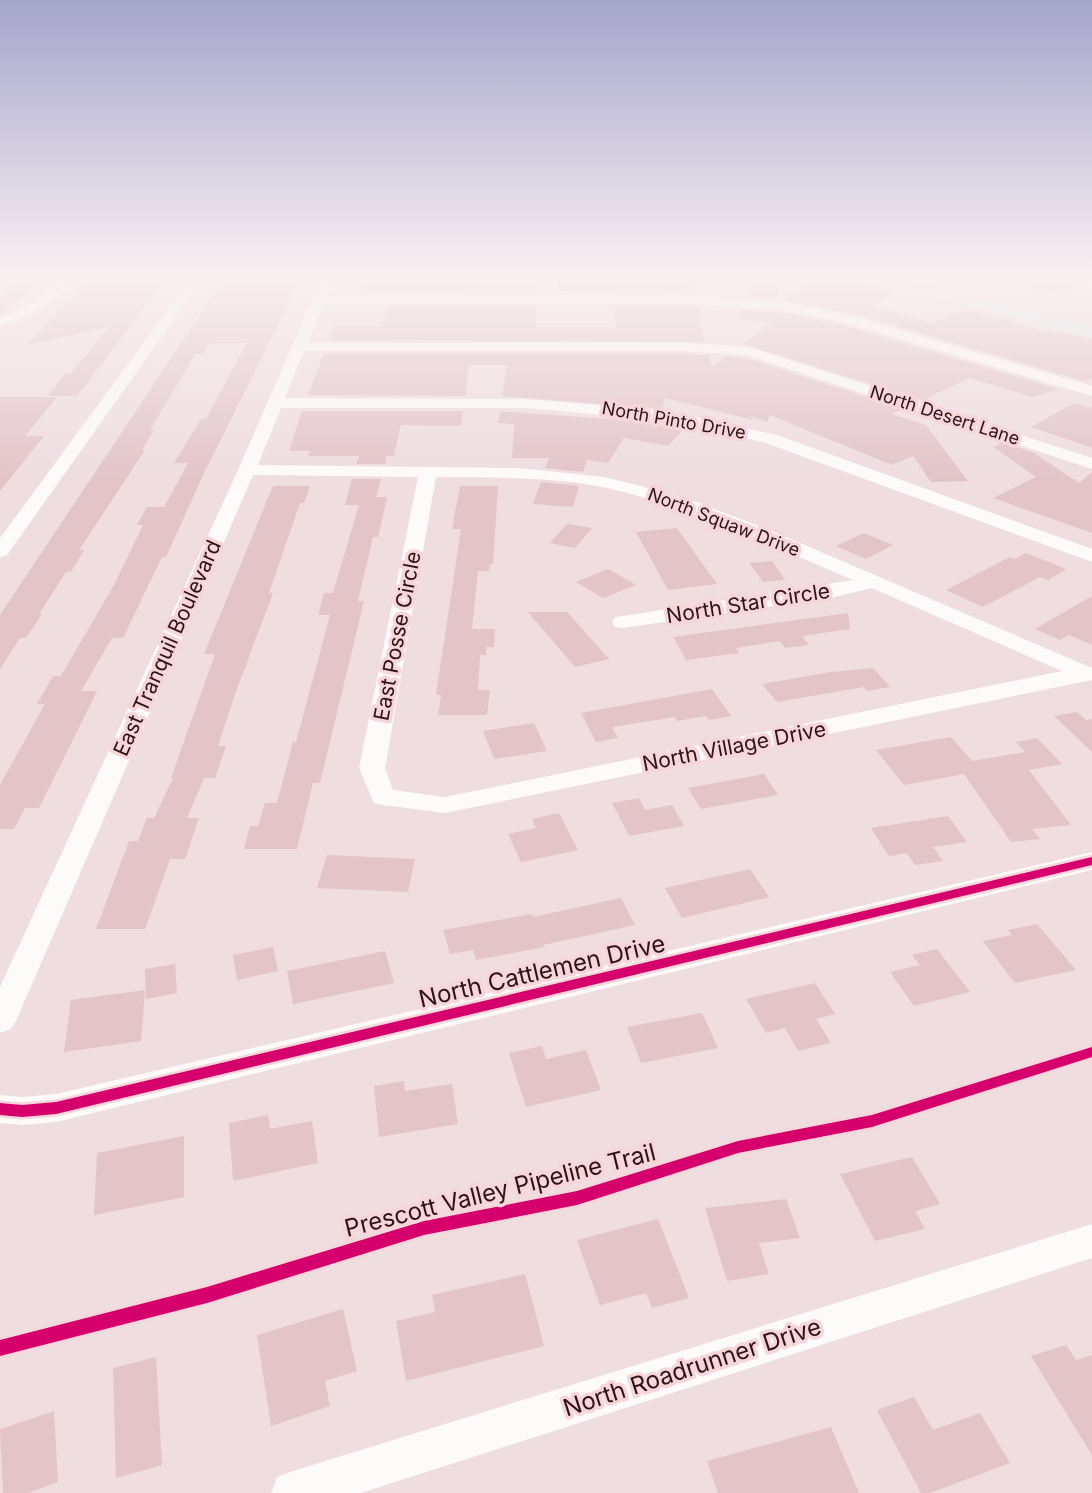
<svg xmlns="http://www.w3.org/2000/svg" width="1092" height="1493" font-family="Inter,sans-serif">
	<style>
		.building { fill: #e2c4c9 }
		.lines { fill: none; stroke-linecap: round; stroke-linejoin: round }
		.minor { fill: #fdfafa; fill-rule: evenodd }
		.major { fill: #dde8e8; fill-rule: evenodd }
		.cycleway-casing { stroke: #f6d6da; stroke-width: 5 }
		.cycleway { fill: #d6006c; fill-rule: evenodd }
		.labels { text-anchor: middle; dominant-baseline: central; stroke-width: 7; stroke-linejoin: round; paint-order: stroke }
		.far-street-label { font-size: 18px; fill: #2f1318; stroke: #f6d6da }
		.street-label { font-size: 21px; fill: #2f1318; stroke: #f6d6da }
		.near-street-label { font-size: 24px; fill: #2f1318; stroke: #f6d6da }
	</style>
	<rect width="100%" height="100%" fill="#efdde0"/>
	<g class="building">
		<path d="M228,273H297L293,282H300L203,475L166,557H162L123,638H112L81,691H97L39,808H25L14,829H0V785L45,704H37L53,676H61L114,585L143,525H137L147,507H164L188,463H174L201,419H206L247,343H210L203,354H195L150,430H154L142,450H145L79,550H84L71,572H66L39,614H42L26,638H20L0,669V615Z"/>
		<path d="M371,273H484L483,284L486,285H536V293L364,291Z"/>
		<path d="M558,273H690L697,293L558,291Z"/>
		<path d="M835,273H839L842,279L896,290L870,306L932,323L966,310L1055,334L1060,332L1092,339V378L1084,381L859,315L783,300L816,278L834,281Z"/>
		<path d="M1002,273H1045L1080,286L1061,294L1001,280Z"/>
		<path d="M758,274L784,276L776,299L747,297Z"/>
		<path d="M97,277H168L77,396H47L65,374H70L109,327L27,345L89,280Z"/>
		<path d="M18,278H43L0,315V294Z"/>
		<path d="M389,306H536V327H616L613,306L701,307L704,317L697,316L705,342L329,340L335,326H380Z"/>
		<path d="M742,310L790,314L849,327L1058,389L1033,397L970,378L922,400L743,344L773,322L738,319Z"/>
		<path d="M324,354H686L709,355L712,367L726,356L746,358L903,409L892,414L926,425L968,481L931,482L913,456L892,465L770,415L767,422L750,416L753,420L665,398L662,409L502,396L507,365H469L465,396L308,395Z"/>
		<path d="M0,397H57L25,436H44L0,491Z"/>
		<path d="M1074,403L1092,408V448L1031,427Z"/>
		<path d="M302,411H463L461,426L401,425L394,456H386L385,464H356L359,456H308L310,451H289Z"/>
		<path d="M500,411L648,422L682,431L668,446L624,438L608,463L587,460L583,472L545,468L549,458H512L514,424L498,423Z"/>
		<path d="M1003,442L1034,453L1079,483L1092,472V533L993,498L1036,477L993,447Z"/>
		<path d="M352,479H381L376,497H387L378,537H373L358,601H364L320,783H313L297,849H244L250,826H258L265,803H277L293,742H296L330,615H318L324,593H333L359,505H345Z"/>
		<path d="M541,482L579,486L573,507L533,504Z"/>
		<path d="M273,486H310L304,503H300L269,593H273L235,694L218,746H226L215,778H204L187,818H199L185,859H170L145,929H96L129,841H138L147,818H154L173,778H171L215,654H204Z"/>
		<path d="M460,486H498L493,564H490L489,571H478L472,629H495L494,647H486V655H480L478,690H490L487,715H438L441,695H436L461,529H452Z"/>
		<path d="M567,524L592,528L575,548L550,543Z"/>
		<path d="M677,528L717,584L668,590L636,532Z"/>
		<path d="M864,533L893,545L866,559L836,546Z"/>
		<path d="M1026,553L1066,569L1048,580L1040,577L983,607L946,590L1010,557L1015,559Z"/>
		<path d="M772,561L785,580L763,582L749,563Z"/>
		<path d="M608,569L636,585L603,598L576,582Z"/>
		<path d="M1092,596V645L1069,635L1060,640L1035,629Z"/>
		<path d="M528,612H567L609,659L575,667Z"/>
		<path d="M848,613L850,629L802,636L809,645L785,648L780,641L736,648L739,653L686,660L673,637Z"/>
		<path d="M873,668L890,687L867,691L864,687L777,702L762,684L831,672Z"/>
		<path d="M712,689L731,716L709,720L706,716L677,721L675,717L612,727L618,738L596,742L581,713Z"/>
		<path d="M1077,712L1086,720L1092,719V752L1054,716Z"/>
		<path d="M534,723L547,751L494,759L483,731Z"/>
		<path d="M951,737L972,761L1025,752L1016,742L1037,738L1062,764L1029,770L1071,825L1032,829L1040,839L1011,842L964,774L904,785L876,750Z"/>
		<path d="M764,774L778,795L701,809L688,788Z"/>
		<path d="M639,798L645,810L672,805L684,826L629,836L612,803Z"/>
		<path d="M559,813L578,850L521,862L508,834L536,828L532,819Z"/>
		<path d="M948,816L967,842L933,847L943,861L915,865L907,853L889,856L871,828Z"/>
		<path d="M327,855L415,859L408,892L317,888Z"/>
		<path d="M750,869L769,897L682,918L665,888Z"/>
		<path d="M621,898L635,925L543,945L544,947L476,960L473,950L450,954L443,930L532,914L533,917Z"/>
		<path d="M1037,924L1076,970L1015,983L983,941L1012,935L1008,930Z"/>
		<path d="M273,947L278,971L237,980L233,955Z"/>
		<path d="M937,949L970,992L914,1006L890,972L920,965L912,955Z"/>
		<path d="M385,951L394,983L293,1004L287,971Z"/>
		<path d="M175,964L177,993L146,999L145,969Z"/>
		<path d="M815,983L835,1014L816,1019L831,1043L798,1051L785,1028L766,1033L746,999Z"/>
		<path d="M145,990L141,1041L64,1052L71,1000Z"/>
		<path d="M702,1013L718,1048L641,1063L627,1027Z"/>
		<path d="M542,1046L546,1059L586,1050L601,1090L526,1107L509,1053Z"/>
		<path d="M404,1081L405,1091L452,1084L458,1124L379,1137L374,1086Z"/>
		<path d="M268,1115L270,1129L312,1121L318,1163L233,1181L229,1123Z"/>
		<path d="M184,1136V1197L94,1215L97,1153Z"/>
		<path d="M912,1157L940,1204L915,1211L925,1229L875,1241L840,1174Z"/>
		<path d="M786,1199L800,1238L759,1243L769,1274L727,1281L705,1208Z"/>
		<path d="M658,1219L689,1298L652,1308L646,1293L600,1305L577,1240Z"/>
		<path d="M525,1274L544,1346L406,1381L396,1321L435,1312L432,1295Z"/>
		<path d="M343,1309L357,1371L325,1381L330,1406L271,1426L257,1335Z"/>
		<path d="M1066,1345L1076,1360L1092,1355V1455L1031,1356Z"/>
		<path d="M156,1357L162,1465L116,1478L113,1368Z"/>
		<path d="M914,1397L933,1430L980,1413L1010,1463L930,1493H921L877,1410Z"/>
		<path d="M54,1411L58,1482L28,1493H3L0,1429Z"/>
		<path d="M831,1427L859,1493H718L707,1461Z"/>
	</g>
	<g class="lines">
		<g class="minor">
			<path d="M67,273H80C58,300 34,318 0,326V318L37,301Z"/>
			<path d="M195,273H207L7,555L0,557V538Z"/>
			<path d="M324,273H336L327,296L687,295L790,303L858,318L1092,386V396L850,324L790,311L687,303L324,304L308,343H686L749,347L1092,458V469L747,355L686,351H304L285,398L525,399L648,409L709,420L777,435L1092,549V562L766,443L709,429L648,419L525,408H281L258,465L519,468L604,477L637,485L697,502L779,534L1092,668V680L445,813L383,805L374,803L359,768L418,477L253,475L16,1021L11,1029L0,1033V987L238,470ZM436,477C492,478 552,476 607,488C693,507 773,546 853,580L623,616L615,617L612,622L615,627L623,628L830,598L872,588L1062,671L445,797L393,790L385,768Z"/>
			<path d="M1047,273H1068L1092,279V287Z"/>
			<path d="M1092,852V870L56,1122L22,1125L0,1123V1095L22,1097L56,1094Z"/>
			<path d="M1092,1224V1258L361,1493H271L277,1477L293,1471Z"/>
		</g>
		<path class="major" d="M841,273H873L917,282L1092,327V337L916,292L843,276Z"/>
		<defs>
			<g id="cycleway">
				<path d="M1092,857V865L56,1114L22,1117L0,1115V1103L22,1105L56,1102Z"/>
				<path d="M1092,1047V1057L872,1127L738,1153L577,1205L424,1235L207,1303L0,1356V1340L207,1287L424,1221L577,1191L738,1141L872,1115Z"/>
			</g>
		</defs>
		<use href="#cycleway" class="cycleway-casing"/>
		<use href="#cycleway" class="cycleway"/>
	</g>
	<linearGradient id="sky" x2="0" y2="1"><stop stop-color="#a6a5cb"/><stop offset="0.57" stop-color="#f8f0f1"/><stop offset="1" stop-color="#f8f0f1" stop-opacity="0"/></linearGradient>
	<rect width="1092" height="482" fill="url(#sky)"/>
	<g class="labels">
		<g class="far-street-label">
			<text transform="translate(945 415) rotate(18)">North Desert Lane</text>
			<text transform="translate(674 420) rotate(10)">North Pinto Drive</text>
			<text transform="translate(724 522) rotate(21)">North Squaw Drive</text>
		</g>
		<g class="street-label">
			<text transform="translate(748 603) rotate(-9)">North Star Circle</text>
			<text transform="translate(397 636) rotate(-79)">East Posse Circle</text>
			<text transform="translate(167 648) rotate(-66)">East Tranquil Boulevard</text>
			<text transform="translate(734 746) rotate(-11)">North Village Drive</text>
		</g>
		<g class="near-street-label">
			<text transform="translate(542 971) rotate(-13)">North Cattlemen Drive</text>
			<text transform="translate(500 1190) rotate(-14)">Prescott Valley Pipeline Trail</text>
			<text transform="translate(692 1367) rotate(-18)">North Roadrunner Drive</text>
		</g>
	</g>
</svg>
